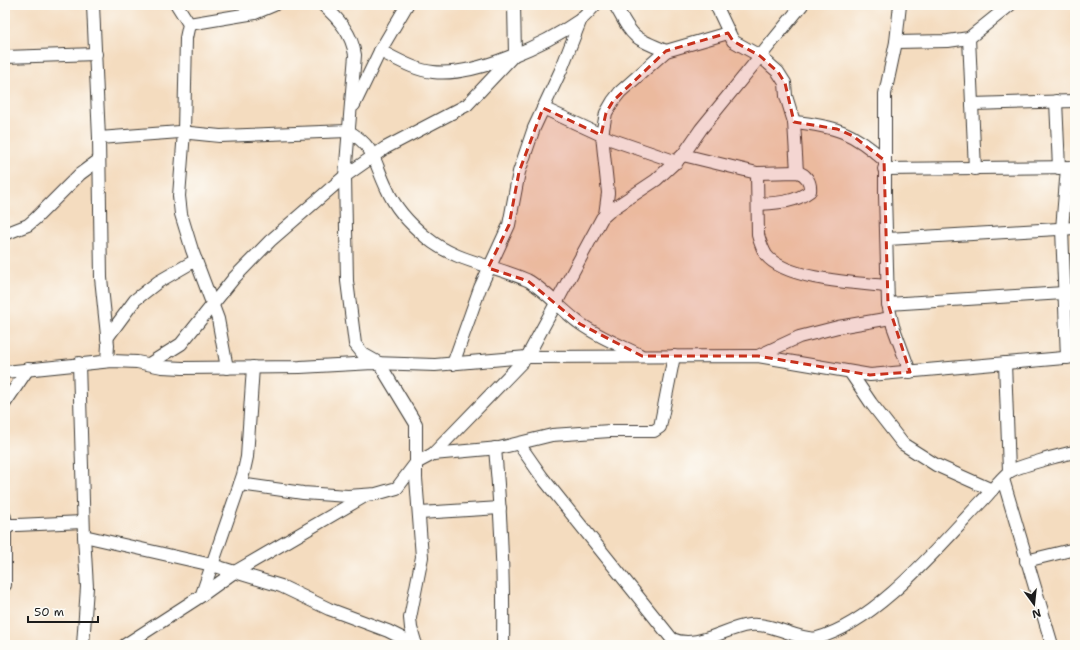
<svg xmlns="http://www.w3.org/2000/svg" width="1080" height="650" font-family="'Shantell Sans',sans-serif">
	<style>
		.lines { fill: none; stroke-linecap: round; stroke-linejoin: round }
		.minor-casing { stroke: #3c3934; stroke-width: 14 }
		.minor { stroke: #fff; stroke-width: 12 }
		.marked { fill: #c8321e; fill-opacity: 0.2; stroke: #c8321e; stroke-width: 3; stroke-dasharray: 8 5; stroke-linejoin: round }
	</style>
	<rect width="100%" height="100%" fill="#fdfcf7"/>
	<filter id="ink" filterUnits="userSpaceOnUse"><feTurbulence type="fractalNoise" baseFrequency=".025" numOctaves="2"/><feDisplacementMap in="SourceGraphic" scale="8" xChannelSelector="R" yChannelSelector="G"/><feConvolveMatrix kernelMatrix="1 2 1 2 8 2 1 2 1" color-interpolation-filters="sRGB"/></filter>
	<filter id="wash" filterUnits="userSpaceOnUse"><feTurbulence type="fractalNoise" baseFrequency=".012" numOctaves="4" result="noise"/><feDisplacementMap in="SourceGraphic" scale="16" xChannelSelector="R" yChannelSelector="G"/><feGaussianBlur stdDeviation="0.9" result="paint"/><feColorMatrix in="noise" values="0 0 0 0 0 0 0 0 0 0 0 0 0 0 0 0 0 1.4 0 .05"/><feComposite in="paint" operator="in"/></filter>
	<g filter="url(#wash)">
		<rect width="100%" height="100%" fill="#f4dcbf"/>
	</g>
	<g filter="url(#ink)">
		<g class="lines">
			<defs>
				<g id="minor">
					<path d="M93,5L99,138L101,278L108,345L107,361"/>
					<path d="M177,5L189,24L186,38L184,132L179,196L181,214L192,250L218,319L227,368"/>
					<path d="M323,5C339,19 352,34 355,55L345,176L347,281L355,344L363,354L379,363L416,424V478L422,557L410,618L411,628L416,645"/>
					<path d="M615,5C633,37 631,37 666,51"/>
					<path d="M716,5L733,41L760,56L778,72L785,83L786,96L794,122L797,172"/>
					<path d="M900,5L896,42L885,94V194L888,304L893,326L910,372"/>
					<path d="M189,24L255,13L274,5"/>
					<path d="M969,38L975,169"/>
					<path d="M896,42L948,41L969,38L1010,5"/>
					<path d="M380,51C397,59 414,70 433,72C475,77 546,44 580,20C586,16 590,10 595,5"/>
					<path d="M5,57L96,54"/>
					<path d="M1056,101L1059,168"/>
					<path d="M972,104L1075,101"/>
					<path d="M354,105L380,51L407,5"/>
					<path d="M543,108L610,139L677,162"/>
					<path d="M794,122C835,126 853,132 884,160"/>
					<path d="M99,138L180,132L220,136L348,131C376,147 374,163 387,189C395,208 411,225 427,238C456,262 494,265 527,280C543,288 563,311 578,322C596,336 620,345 640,355"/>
					<path d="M683,155L757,173L797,172C806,174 811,182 810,191C794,203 776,203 758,204"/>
					<path d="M884,169L1075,167"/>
					<path d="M757,173L758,235C760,242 762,248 766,255C786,280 857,283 887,286"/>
					<path d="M605,215L608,193L602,135L606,113L613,101L620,92L666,51L728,33"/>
					<path d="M5,234L28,225L35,219L80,174L99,160"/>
					<path d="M888,239L1075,228"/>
					<path d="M888,304L1064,293"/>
					<path d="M107,338L135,300L158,282L196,260"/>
					<path d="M758,356L799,337L838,327L891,318"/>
					<path d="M1067,358L1062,229L1067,168"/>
					<path d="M79,363L84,536L87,587L83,645"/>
					<path d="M1005,363L1009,471"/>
					<path d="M149,364L181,344L234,278L270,241L345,176L385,148L467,105L515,54L514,5"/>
					<path d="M453,364L480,288L509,225L519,172L534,128L561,70L581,19"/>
					<path d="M5,372L112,361L137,362L162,367L183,368L300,367L373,363L435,365L527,357L758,356L870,375L1075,357"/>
					<path d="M850,372L871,403L903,444L936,465L992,490"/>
					<path d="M5,403L28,369"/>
					<path d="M519,444L542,477L672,639C697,650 724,628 749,625C773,622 801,642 817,638C877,622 939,546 982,501C991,492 999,480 1009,472C1015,467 1064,454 1075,452"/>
					<path d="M495,448C501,514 504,579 503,645"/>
					<path d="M433,454L527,357L602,218L611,210L656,180L683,155L701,129L802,5"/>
					<path d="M1003,479L1052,645"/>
					<path d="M240,484L303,493L348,496L376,494L397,488L416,463L433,454L499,448L552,435L610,431H654L660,427L674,356"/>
					<path d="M420,513L500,508"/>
					<path d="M5,517V585"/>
					<path d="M5,530L11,525H17L83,522"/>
					<path d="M84,536L212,565L281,586L329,609L388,631L416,645"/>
					<path d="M1026,561L1075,549"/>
					<path d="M202,594L243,475L247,457L253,367"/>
					<path d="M125,645L201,596L233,573L365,496"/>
				</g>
			</defs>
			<use href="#minor" class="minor-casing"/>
			<use href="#minor" class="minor"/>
		</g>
	</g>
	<path class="marked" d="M728,33L733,41L760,56L778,72L785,83L794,122L837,129L853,136L884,160L888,304L910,372L870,375L758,356H642L580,324L528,281L488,268L509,225L519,172L543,108L601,135L606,113L613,101L666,51Z"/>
	<rect width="1080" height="650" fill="none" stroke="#fdfcf7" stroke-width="20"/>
	<g transform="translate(1034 604) rotate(165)" stroke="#fdfcf7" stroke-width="3" paint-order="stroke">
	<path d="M0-3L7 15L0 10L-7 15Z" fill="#1c1c1c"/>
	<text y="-6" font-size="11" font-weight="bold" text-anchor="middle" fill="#1c1c1c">N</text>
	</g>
	<path d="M28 616v6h70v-6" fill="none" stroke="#1c1c1c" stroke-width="2"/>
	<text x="34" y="616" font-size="12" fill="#1c1c1c" stroke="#fdfcf7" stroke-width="3" paint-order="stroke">50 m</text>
</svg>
